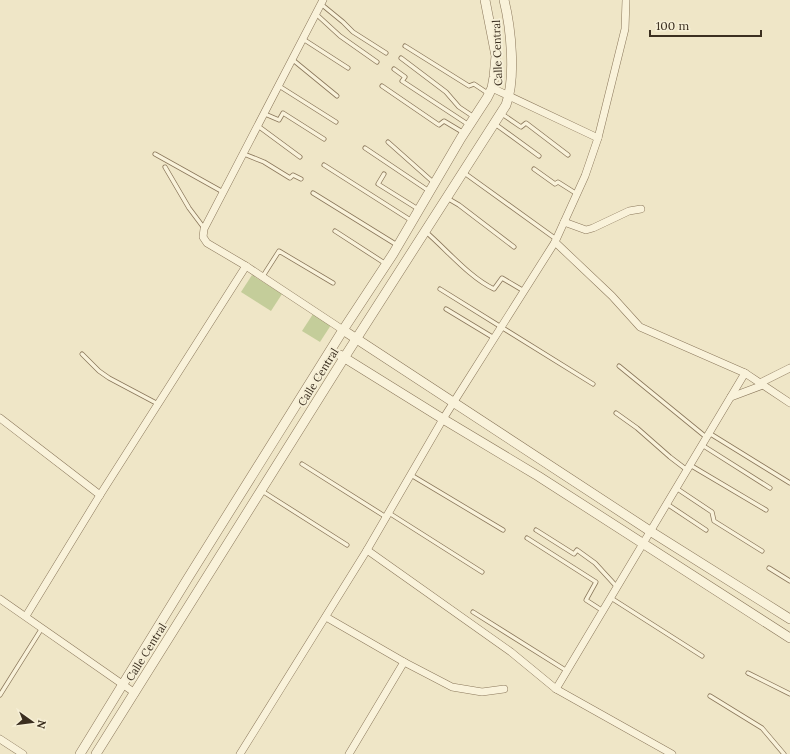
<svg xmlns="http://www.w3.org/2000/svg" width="790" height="754" font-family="Lora,serif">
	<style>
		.green { fill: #c4cd9a }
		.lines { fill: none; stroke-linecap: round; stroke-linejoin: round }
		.service-casing { stroke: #8b785c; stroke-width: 5 }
		.minor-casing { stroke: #8b785c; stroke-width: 8 }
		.tertiary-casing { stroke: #8b785c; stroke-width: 10 }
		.service { stroke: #f9f2da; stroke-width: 3.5 }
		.minor { stroke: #f9f2da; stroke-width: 7 }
		.tertiary { stroke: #f9f2da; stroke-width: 9 }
		.labels { text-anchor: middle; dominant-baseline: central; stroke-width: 4; stroke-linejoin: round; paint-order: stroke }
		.street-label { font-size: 11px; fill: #3b2f20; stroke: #f6efd6 }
	</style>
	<rect width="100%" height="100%" fill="#efe6c7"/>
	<g class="green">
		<path d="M252,275L282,294L271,311L241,292Z"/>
		<path d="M313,314L331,325L320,342L302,331Z"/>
	</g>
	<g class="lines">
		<defs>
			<g id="service">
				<path d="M321,4L343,22L353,32L386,53"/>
				<path d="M316,14L340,36L377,62"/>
				<path d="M303,39L348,68"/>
				<path d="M405,46L469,86L474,84L489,94"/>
				<path d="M401,58L446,92L459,107L474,117"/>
				<path d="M293,60L337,96"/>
				<path d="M394,69L405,77L402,81L469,125"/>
				<path d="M279,86L336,122"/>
				<path d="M382,86L439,125L444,121L464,133"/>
				<path d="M265,114L279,120L283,113L324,139"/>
				<path d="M502,114L521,127L526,123L568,155"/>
				<path d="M495,124L539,156"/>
				<path d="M258,126L300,157"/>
				<path d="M388,142L433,182"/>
				<path d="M365,148L429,191"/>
				<path d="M155,154L223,192"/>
				<path d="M244,154L264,162L290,178L293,175L301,179"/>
				<path d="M324,165L412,221"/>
				<path d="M165,167L189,208L204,228"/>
				<path d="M534,169L555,184L558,182L577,194"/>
				<path d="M463,172L556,239"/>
				<path d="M384,174L378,184L418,209"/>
				<path d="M313,193L397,245"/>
				<path d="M447,198L459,205L514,247"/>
				<path d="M335,231L386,264"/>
				<path d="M426,232C446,249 470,278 494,289L502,278L524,291"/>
				<path d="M263,276L279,251L333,283"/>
				<path d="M440,289L593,384"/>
				<path d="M446,309L494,338"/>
				<path d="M82,354L99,371L109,378L158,404"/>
				<path d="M619,366L706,437"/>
				<path d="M616,413L637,428L670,457L687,470"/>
				<path d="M709,433L790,483"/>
				<path d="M702,445L770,488"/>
				<path d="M302,464L386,517"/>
				<path d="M690,465L766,510"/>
				<path d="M411,475L503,530"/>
				<path d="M676,488L712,512L714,521L762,551"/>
				<path d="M262,491L347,545"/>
				<path d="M667,504L706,530"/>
				<path d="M389,513L482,572"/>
				<path d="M536,530L574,554L577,550L595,563L617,587"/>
				<path d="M527,538L596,582L586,600L603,611"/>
				<path d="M769,568L790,581"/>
				<path d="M611,598L702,656"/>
				<path d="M473,612L567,671"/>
				<path d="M748,673L790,694"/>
				<path d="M0,695L42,628"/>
				<path d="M710,696L762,728L784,754"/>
			</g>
			<g id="minor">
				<path d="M323,0L204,229L203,237L207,243L246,266L343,330"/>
				<path d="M492,88L598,138"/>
				<path d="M564,222L586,230L593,228L629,211L641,209"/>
				<path d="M555,242L612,296L640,327L745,373L790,403"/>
				<path d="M760,383L790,368"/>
				<path d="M731,397L763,385"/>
				<path d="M0,418L100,495"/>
				<path d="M367,550L511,652L556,689L672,754"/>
				<path d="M0,599L135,693"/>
				<path d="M26,616L100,495L246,266"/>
				<path d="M326,617L404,662L452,687L482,692L504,689"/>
				<path d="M556,689L745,373"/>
				<path d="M0,739L23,754"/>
				<path d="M240,754L367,550L443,419L555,242L585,176L598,138L625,29L626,0"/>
				<path d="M349,754L404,662"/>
			</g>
			<g id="tertiary">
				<path d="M343,330L650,531L790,619"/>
				<path d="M340,355L443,419L538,476L790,638"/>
				<path d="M80,754L188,578L343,330L393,254L461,138L487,98L492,88L494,77L496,56L485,0"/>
				<path d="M96,754L344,358L506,105C516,78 511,28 504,0"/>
			</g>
		</defs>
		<use href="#service" class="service-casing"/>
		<use href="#minor" class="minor-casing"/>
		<use href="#tertiary" class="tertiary-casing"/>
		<use href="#service" class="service"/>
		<use href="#minor" class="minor"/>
		<use href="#tertiary" class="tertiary"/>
	</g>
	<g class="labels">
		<g class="street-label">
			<text transform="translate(497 53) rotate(-92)">Calle Central</text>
			<text transform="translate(318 377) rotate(-58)">Calle Central</text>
			<text transform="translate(146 652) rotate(-58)">Calle Central</text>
		</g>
	</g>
	<g transform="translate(32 722) rotate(104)" stroke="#f6efd6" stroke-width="3" paint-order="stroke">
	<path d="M0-3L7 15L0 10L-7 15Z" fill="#3b2f20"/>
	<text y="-6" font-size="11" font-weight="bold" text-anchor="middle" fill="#3b2f20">N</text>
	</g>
	<path d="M650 30v6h111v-6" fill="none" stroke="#3b2f20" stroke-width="2"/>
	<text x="656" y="30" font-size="12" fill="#3b2f20" stroke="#f6efd6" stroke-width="3" paint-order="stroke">100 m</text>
</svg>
